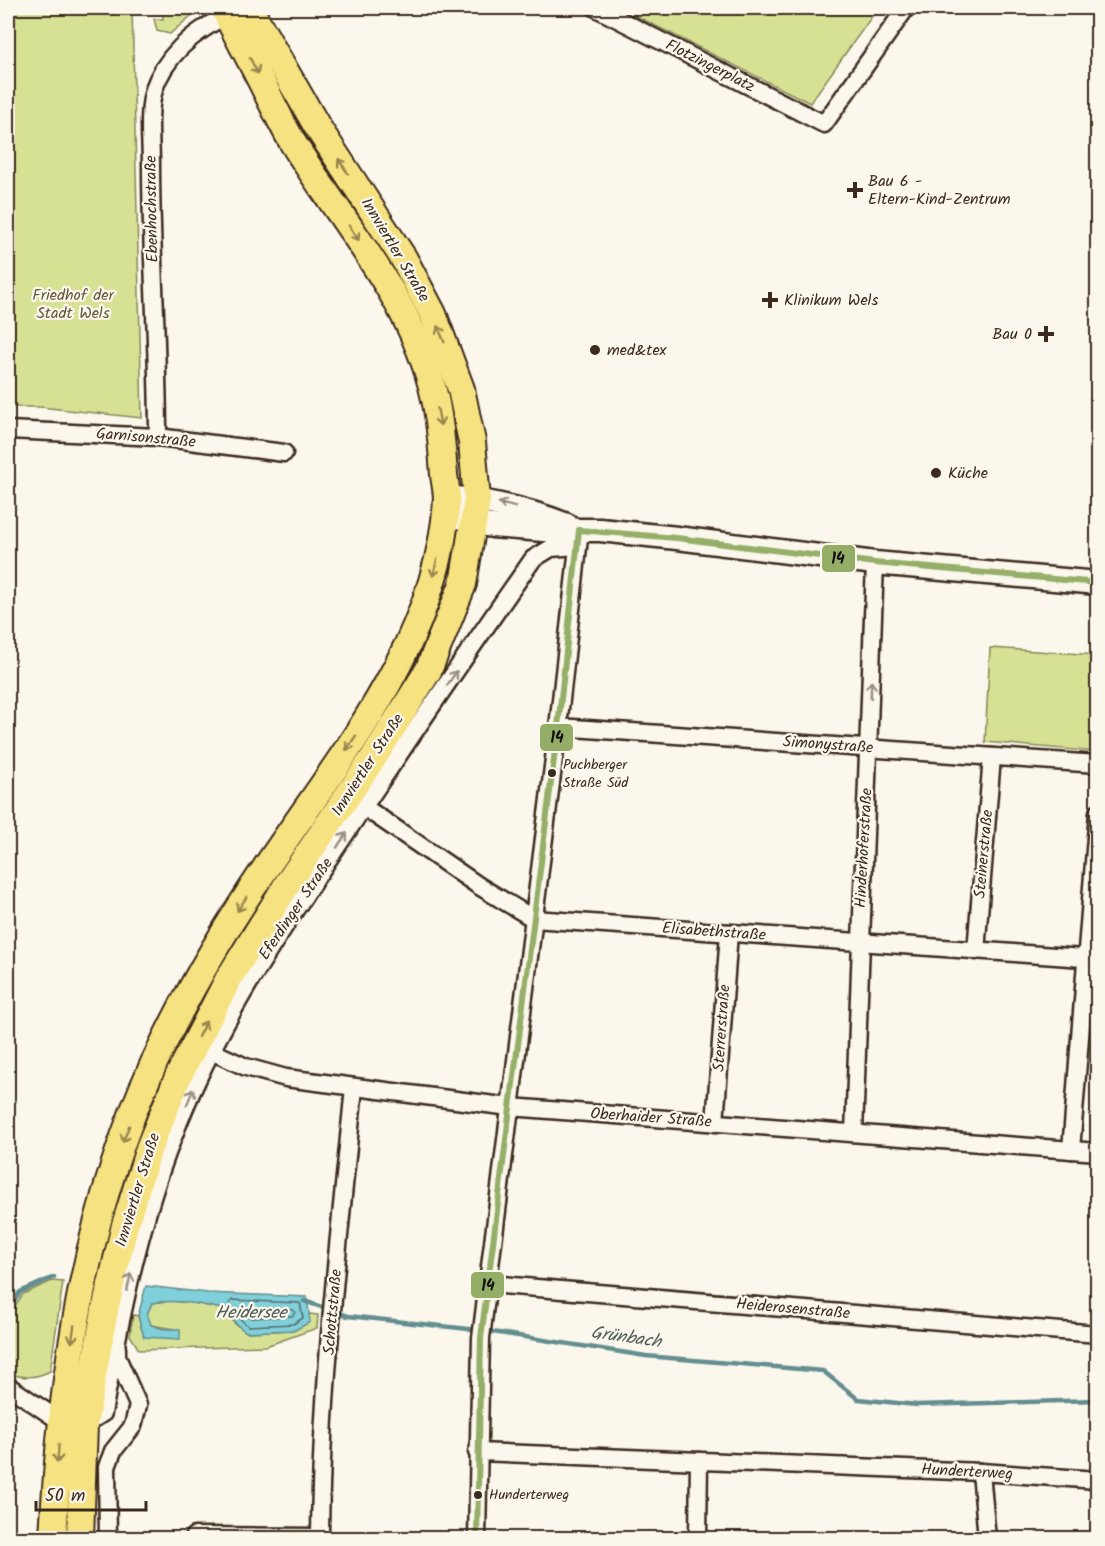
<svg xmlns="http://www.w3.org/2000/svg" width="1105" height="1546" font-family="Kalam,sans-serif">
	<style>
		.green { fill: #d6e194; stroke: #888659; stroke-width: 1.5 }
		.water { fill: #80d0db; stroke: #648e8f; stroke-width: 1.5 }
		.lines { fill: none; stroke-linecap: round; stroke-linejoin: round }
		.shore { stroke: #576c6a; stroke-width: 1.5 }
		.stream { stroke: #648e8f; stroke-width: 4.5 }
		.street-casing { stroke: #3b2a1e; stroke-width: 21 }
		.secondary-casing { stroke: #3b2a1e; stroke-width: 27 }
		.primary-casing { stroke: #3b2a1e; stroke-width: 30 }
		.street { stroke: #fbf7ec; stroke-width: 16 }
		.secondary { stroke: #fbf7ec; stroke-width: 22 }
		.primary { stroke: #f7e281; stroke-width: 26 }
		.bus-1-casing { stroke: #fbf7ec; stroke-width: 10 }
		.bus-1 { stroke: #95ae67; stroke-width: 6 }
		.oneway { stroke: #998650 }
		.oneway2 { stroke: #9b9085 }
		.poi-dot { fill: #3b2a1e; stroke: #fbf7ec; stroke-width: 2 }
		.labels { text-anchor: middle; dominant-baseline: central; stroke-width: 4.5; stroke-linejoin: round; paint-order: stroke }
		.bus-label { font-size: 14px; fill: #3b2a1e; stroke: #fbf7ec; text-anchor: start }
		.street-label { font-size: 16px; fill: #3b2a1e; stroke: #fbf7ec }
		.poi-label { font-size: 16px; fill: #3b2a1e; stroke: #fbf7ec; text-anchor: start }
		.park-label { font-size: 16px; fill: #62583c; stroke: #fbf7ec }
		.water-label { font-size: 18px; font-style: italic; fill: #505c57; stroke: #fbf7ec }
		.line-badge { stroke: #fbf7ec; stroke-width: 2 }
		.pale-badge-label { font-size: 16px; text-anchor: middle; font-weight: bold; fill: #111 }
	</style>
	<rect width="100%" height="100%" fill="#fbf7ec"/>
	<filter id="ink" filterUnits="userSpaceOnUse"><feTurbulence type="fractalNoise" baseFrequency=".0167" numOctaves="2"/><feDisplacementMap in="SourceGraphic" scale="12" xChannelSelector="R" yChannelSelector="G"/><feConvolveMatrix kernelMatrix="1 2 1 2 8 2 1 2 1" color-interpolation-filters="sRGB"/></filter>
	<g filter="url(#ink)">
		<g class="green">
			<path d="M8,8H132L142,418L40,407H8Z"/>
			<path d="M163,8H200L170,34L157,31L154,19H163Z"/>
			<path d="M641,8H878L810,103L634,15Z"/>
			<path d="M990,648L1097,655V752L985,742Z"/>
			<path d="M52,1281L63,1282L50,1371C35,1379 22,1378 8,1373V1316L23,1294Z"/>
			<path d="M169,1301L195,1303L226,1310L235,1324L247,1332L295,1330L309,1322V1314L318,1315L317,1328L266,1346L139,1350L130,1335L133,1315L138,1316L144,1337L180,1330L151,1325L147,1314L152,1303Z"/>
		</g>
		<path class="water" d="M146,1286L208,1293L307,1297L310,1322L295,1330L246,1332L236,1324L226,1310C201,1304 178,1299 152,1303L147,1314L151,1325L163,1329H180V1339L144,1337L138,1316Z"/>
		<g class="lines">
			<g class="shore">
				<path d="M232,1300L300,1303L303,1318L293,1324L248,1326L240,1319L229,1304Z"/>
				<path d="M247,1308L293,1310L295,1313L292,1316L251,1318L244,1312Z"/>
			</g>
			<g class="stream">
				<path d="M304,1301L348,1316L478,1330"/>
				<path d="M8,1310L20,1292L54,1277"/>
				<path d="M486,1331L646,1356L823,1371L858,1399L917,1405L1098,1400"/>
			</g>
			<defs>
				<g id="street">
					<path d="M596,8L824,124L906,8"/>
					<path d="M8,430L158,437L284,453"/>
					<path d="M158,437C158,346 151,255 151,164C151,136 146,104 158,79C174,45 203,28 234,10"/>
					<path d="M558,727L1098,764"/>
					<path d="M364,807L479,886L534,919L1098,959"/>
					<path d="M976,951L992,757"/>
					<path d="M211,1051L246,1067L286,1078L510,1107L1098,1152"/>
					<path d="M715,1123L729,933"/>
					<path d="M854,1133L875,563"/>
					<path d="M1071,1150L1098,812"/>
					<path d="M489,1284L1098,1334"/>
					<path d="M8,1386L60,1421L84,1425L103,1413C120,1320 138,1228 172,1140C211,1034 274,941 336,848C401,751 466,654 533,559L551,548L577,546"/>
					<path d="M477,1452L981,1472L1098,1480"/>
					<path d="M981,1472L987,1538"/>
					<path d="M194,1536L320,1537"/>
					<path d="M108,1538L107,1467L113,1451L133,1426L138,1405L117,1357V1348"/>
					<path d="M320,1538C321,1388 339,1238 354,1088"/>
					<path d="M477,1538L481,1338L558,727L579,538"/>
					<path d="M698,1538L699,1461"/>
				</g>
				<g id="secondary">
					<path d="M447,497C490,501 527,509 567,525"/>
					<path d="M445,511L473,523L492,526L544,530H600L677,538L875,563L1098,583"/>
				</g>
				<g id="primary">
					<path d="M53,1538C61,1375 85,1213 154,1063C186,994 225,928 267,866C343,753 438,641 447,500C447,491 445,483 444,475C442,449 441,425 435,399C414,301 344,226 293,143C280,121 270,98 258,75C247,53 234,31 224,8"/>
					<path d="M80,1538L84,1425L105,1310L125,1225L149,1148L178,1077L229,978L288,883L374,757L428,671L463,584L477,500L472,442L461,389L433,314L404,259L318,128L249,8"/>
				</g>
			</defs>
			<use href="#street" class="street-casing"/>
			<use href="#secondary" class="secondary-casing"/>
			<use href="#primary" class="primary-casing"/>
			<use href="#street" class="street"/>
			<use href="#secondary" class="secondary"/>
			<use href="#primary" class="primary"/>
			<defs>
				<g id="bus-1">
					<path d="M579,530L677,538L875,563L1098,583"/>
					<path d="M477,1538L481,1338L558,727L579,530"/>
				</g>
			</defs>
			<use href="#bus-1" class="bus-1-casing"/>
			<use href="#bus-1" class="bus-1"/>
		</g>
		<defs><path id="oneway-shaft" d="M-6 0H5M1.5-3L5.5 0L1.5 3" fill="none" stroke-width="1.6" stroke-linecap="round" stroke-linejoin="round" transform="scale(1.5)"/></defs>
		<g class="oneway">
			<use href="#oneway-shaft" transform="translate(254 66) rotate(63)"/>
			<use href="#oneway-shaft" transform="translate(343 166) rotate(-124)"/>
			<use href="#oneway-shaft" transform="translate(354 233) rotate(56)"/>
			<use href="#oneway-shaft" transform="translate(441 334) rotate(-112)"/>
			<use href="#oneway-shaft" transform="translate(439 417) rotate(79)"/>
			<use href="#oneway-shaft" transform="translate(435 568) rotate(103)"/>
			<use href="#oneway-shaft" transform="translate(351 743) rotate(124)"/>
			<use href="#oneway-shaft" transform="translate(242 904) rotate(123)"/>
			<use href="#oneway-shaft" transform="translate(202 1029) rotate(-63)"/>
			<use href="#oneway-shaft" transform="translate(126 1134) rotate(111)"/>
			<use href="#oneway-shaft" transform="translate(73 1334) rotate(98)"/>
			<use href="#oneway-shaft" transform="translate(58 1454) rotate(94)"/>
		</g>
		<g class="oneway2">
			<use href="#oneway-shaft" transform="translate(507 505) rotate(-165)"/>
			<use href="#oneway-shaft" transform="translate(452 678) rotate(-56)"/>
			<use href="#oneway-shaft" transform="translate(871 690) rotate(-88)"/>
			<use href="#oneway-shaft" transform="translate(342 840) rotate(-56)"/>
			<use href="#oneway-shaft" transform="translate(190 1097) rotate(-67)"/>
			<use href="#oneway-shaft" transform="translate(129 1282) rotate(-78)"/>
		</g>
	</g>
	<g class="poi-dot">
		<path d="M852 181h6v6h6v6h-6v6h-6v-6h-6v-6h6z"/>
		<path d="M767 291h6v6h6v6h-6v6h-6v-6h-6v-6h6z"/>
		<path d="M1043 325h6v6h6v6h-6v6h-6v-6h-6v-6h6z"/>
		<circle cx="595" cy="350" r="6"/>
		<circle cx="936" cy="473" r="6"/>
		<circle cx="552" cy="773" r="5"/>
		<circle cx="478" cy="1495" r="5"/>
	</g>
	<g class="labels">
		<g class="bus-label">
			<text x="563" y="765">Puchberger<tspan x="563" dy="18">Straße Süd</tspan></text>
			<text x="489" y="1495">Hunderterweg</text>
		</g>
		<g class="street-label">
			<text transform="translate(710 66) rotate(27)">Flotzingerplatz</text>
			<text transform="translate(152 209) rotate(-91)">Ebenhochstraße</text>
			<text transform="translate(395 250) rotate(59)">Innviertler Straße</text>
			<text transform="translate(146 438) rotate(5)">Garnisonstraße</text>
			<text transform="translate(828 745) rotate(4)">Simonystraße</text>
			<text transform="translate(368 765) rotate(-57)">Innviertler Straße</text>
			<text transform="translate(864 848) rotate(-87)">Hinderhoferstraße</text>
			<text transform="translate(984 854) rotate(-85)">Steinerstraße</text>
			<text transform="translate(296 909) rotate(-56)">Eferdinger Straße</text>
			<text transform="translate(714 932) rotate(4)">Elisabethstraße</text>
			<text transform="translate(722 1028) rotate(-86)">Sterrerstraße</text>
			<text transform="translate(651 1118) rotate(4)">Oberhaider Straße</text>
			<text transform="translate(138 1190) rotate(-73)">Innviertler Straße</text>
			<text transform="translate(793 1309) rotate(5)">Heiderosenstraße</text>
			<text transform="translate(333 1312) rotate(-85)">Schottstraße</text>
			<text transform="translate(967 1472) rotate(3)">Hunderterweg</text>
		</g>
		<g class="poi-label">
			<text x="868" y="181">Bau 6 -<tspan x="868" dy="18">Eltern-Kind-Zentrum</tspan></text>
			<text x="784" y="300">Klinikum Wels</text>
			<text x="1032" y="334" text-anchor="end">Bau 0</text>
			<text x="607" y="350">med&amp;tex</text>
			<text x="948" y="473">Küche</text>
		</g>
		<g class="park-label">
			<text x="73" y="295">Friedhof der<tspan x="73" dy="18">Stadt Wels</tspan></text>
		</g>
		<g class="water-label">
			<text x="251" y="1313">Heidersee</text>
			<text transform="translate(626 1338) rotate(8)">Grünbach</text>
		</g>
	</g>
	<g class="line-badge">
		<rect x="821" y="544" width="35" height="29" rx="6" fill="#95ae67"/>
		<rect x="539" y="723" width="35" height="29" rx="6" fill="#95ae67"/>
		<rect x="470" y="1271" width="35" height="28" rx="6" fill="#95ae67"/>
	</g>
	<g class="pale-badge-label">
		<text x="838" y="564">14</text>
		<text x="557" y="743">14</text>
		<text x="488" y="1291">14</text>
	</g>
	<rect width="1105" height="1546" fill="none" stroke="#fbf7ec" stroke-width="30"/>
	<rect x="15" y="15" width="1075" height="1516" fill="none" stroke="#3b2a1e" stroke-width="2" filter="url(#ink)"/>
	<path d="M36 1501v9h110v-9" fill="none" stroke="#3b2a1e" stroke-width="3"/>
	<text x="45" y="1501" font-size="18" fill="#3b2a1e" stroke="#fbf7ec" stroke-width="4.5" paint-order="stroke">50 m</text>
</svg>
